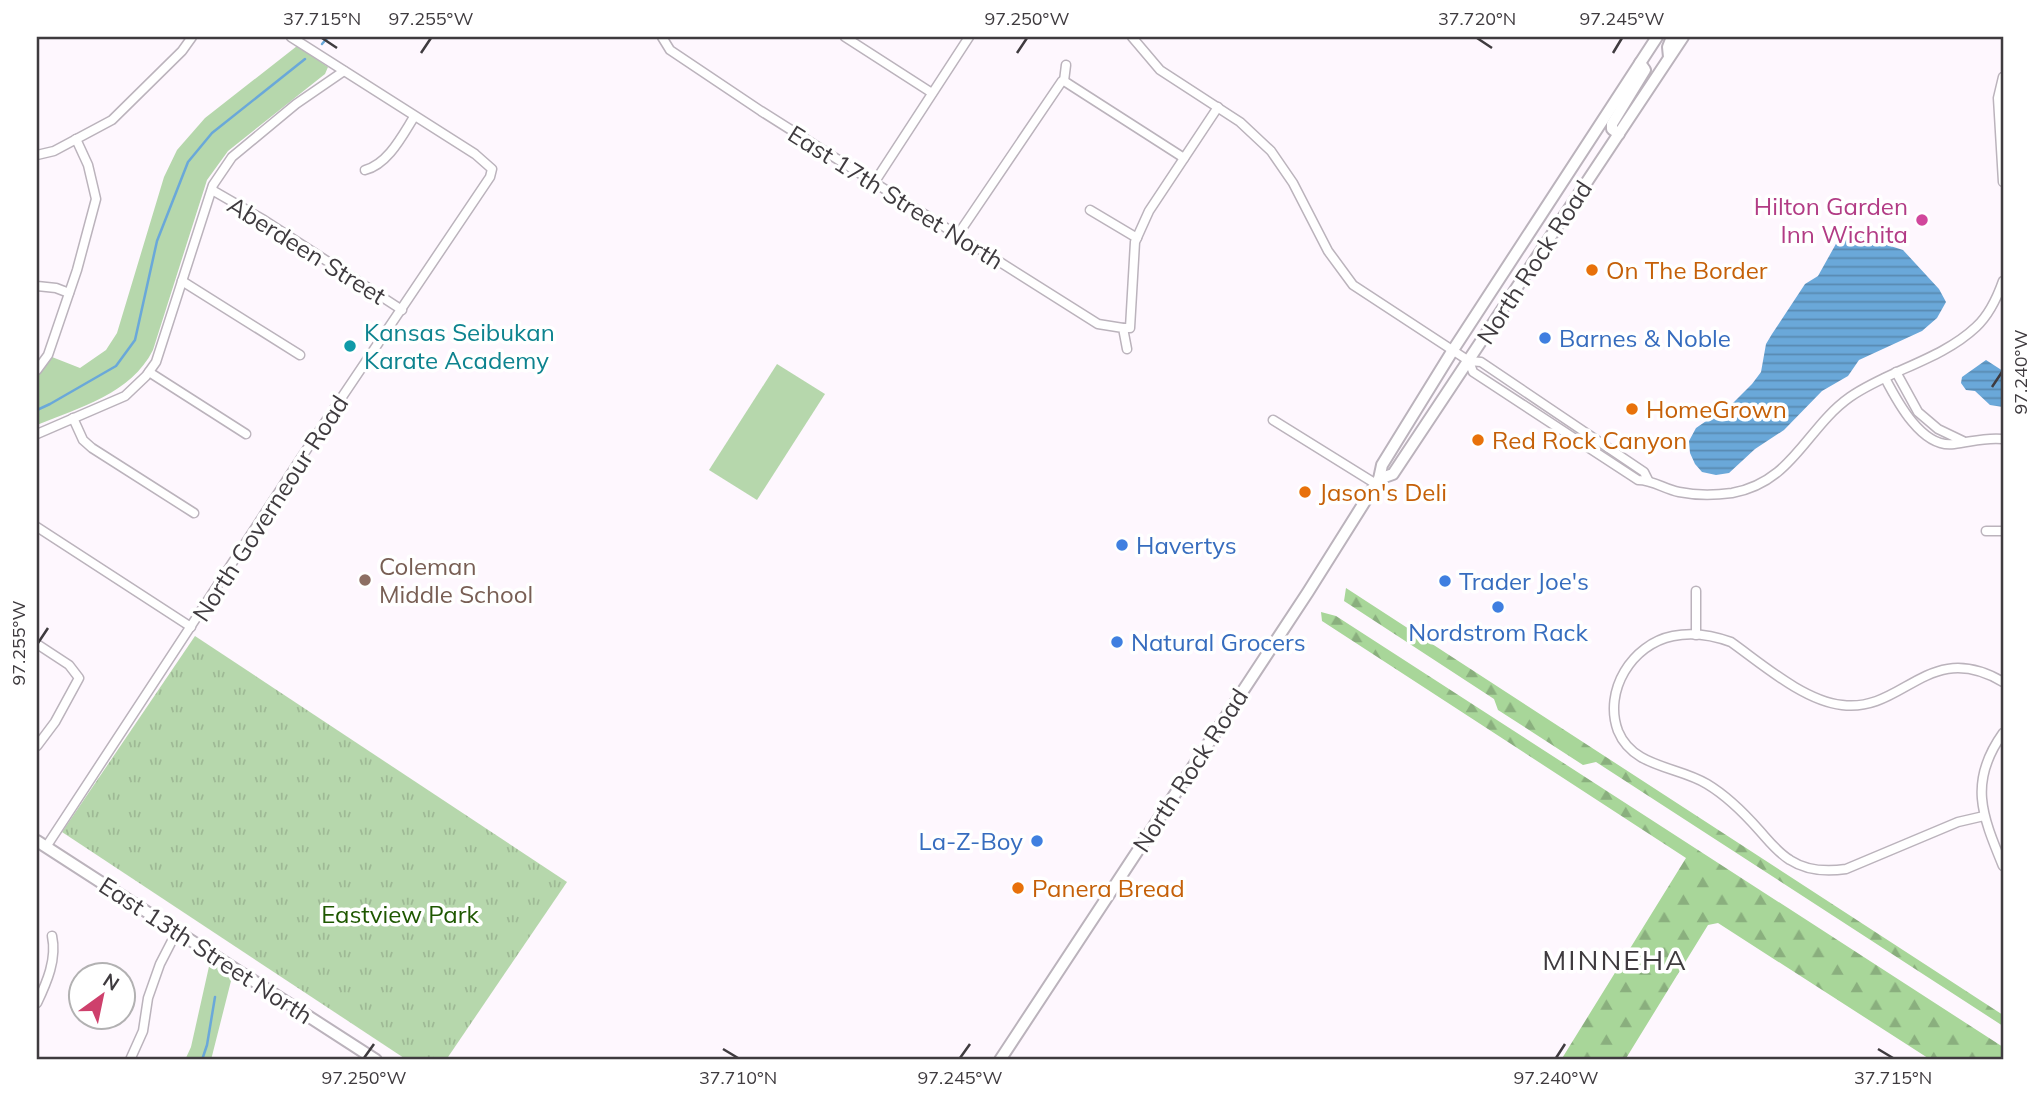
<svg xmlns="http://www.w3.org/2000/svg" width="2040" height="1097" font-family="Mulish,sans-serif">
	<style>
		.grass { fill: #b6d7ac }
		.forest { fill: url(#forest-firs) }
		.park { fill: url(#park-tufts) }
		.water { fill: url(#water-rules) }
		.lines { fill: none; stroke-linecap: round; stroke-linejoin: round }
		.stream { stroke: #6aa8d9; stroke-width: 2.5 }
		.street-casing { stroke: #bbb3bc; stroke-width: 11 }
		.secondary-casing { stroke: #bbb3bc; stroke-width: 14 }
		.street { stroke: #fff; stroke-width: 8 }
		.secondary { stroke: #fff; stroke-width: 10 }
		.ticks { fill: none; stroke: #3f3b3f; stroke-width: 2.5 }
		.hotel-dot { fill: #d1479c; stroke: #fff; stroke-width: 2.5 }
		.food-dot { fill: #e8710a; stroke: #fff; stroke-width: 2.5 }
		.shop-dot { fill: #3f7fe0; stroke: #fff; stroke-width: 2.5 }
		.culture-dot { fill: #0f9aa8; stroke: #fff; stroke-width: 2.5 }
		.education-dot { fill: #8d6e63; stroke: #fff; stroke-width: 2.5 }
		.labels { text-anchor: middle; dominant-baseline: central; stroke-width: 7; stroke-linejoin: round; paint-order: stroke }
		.street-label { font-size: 24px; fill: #3f3b3f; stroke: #fff }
		.hotel-label { font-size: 24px; fill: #b23c85; stroke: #fff; text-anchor: end }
		.food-label { font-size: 24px; fill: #c56008; stroke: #fff; text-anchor: start }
		.culture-label { font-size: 24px; fill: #0d838f; stroke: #fff; text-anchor: start }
		.shop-label { font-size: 24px; fill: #366cbe; stroke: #fff; text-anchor: start }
		.education-label { font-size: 24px; fill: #785e54; stroke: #fff; text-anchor: start }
		.park-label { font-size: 24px; fill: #1e5700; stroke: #fff }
		.quarter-label { font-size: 28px; letter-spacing: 2px; fill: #3f3b3f; stroke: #fff }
		.neatline { fill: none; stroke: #3f3b3f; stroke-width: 2.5 }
		.ticks-label { font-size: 18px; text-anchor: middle; fill: #3f3b3f }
	</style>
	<defs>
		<pattern id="forest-firs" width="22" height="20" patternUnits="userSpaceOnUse" patternTransform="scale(1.75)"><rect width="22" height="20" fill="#a8d699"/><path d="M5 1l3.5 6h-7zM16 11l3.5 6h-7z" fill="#8aaf7e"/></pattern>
		<pattern id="park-tufts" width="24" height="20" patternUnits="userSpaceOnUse" patternTransform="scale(1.75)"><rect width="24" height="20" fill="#b6d7ac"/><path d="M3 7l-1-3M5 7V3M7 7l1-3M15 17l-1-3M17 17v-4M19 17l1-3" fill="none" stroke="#9eb995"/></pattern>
		<pattern id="water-rules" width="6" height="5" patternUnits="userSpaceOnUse" patternTransform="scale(1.75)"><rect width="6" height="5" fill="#6aa8d9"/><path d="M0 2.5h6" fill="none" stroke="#598ab1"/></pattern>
	</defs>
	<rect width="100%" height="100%" fill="#fef7fe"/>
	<g class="grass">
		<path d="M297,46L328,67L325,74L228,151L207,180L153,350C131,394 80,407 37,425V376L52,357L80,368L106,350L117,333L164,177L177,150L205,118Z"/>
		<path d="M777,364L825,394L757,500L709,470Z"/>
		<path d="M210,962L232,977L211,1060H185L191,1047Z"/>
	</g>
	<g class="forest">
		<path d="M1346,588L2003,1015V1026L1596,762L1583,765L1498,710L1494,699L1344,601Z"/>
		<path d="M1321,612L1336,616L2003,1047V1060H1931L1718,923L1708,925L1625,1060H1561L1686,858L1322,621Z"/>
	</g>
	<path class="park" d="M195,636L567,882L446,1060H407L62,832Z"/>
	<g class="water">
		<path d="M1862,237L1903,250L1939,289L1946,302L1937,318L1922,331L1859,360L1848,376L1822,391L1784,430L1755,449L1729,473L1716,475L1702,472L1695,464L1690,453L1689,441L1696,428L1734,402L1752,384L1761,372L1766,344L1772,334L1805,284L1818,276L1837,242L1845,238Z"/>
		<path d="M1986,360L2003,371V407L1990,405L1975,391L1966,390L1961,383L1962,377Z"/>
	</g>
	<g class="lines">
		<g class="stream">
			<path d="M322,44L328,37"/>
			<path d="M37,410L50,404L116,366L135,340L157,241L188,162L212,133L305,59"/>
			<path d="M202,1060L207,1045L215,997"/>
		</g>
		<defs>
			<g id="street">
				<path d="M662,37L670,50L761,111L1098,324L1123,328L1127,349"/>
				<path d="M845,37L932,93"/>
				<path d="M1132,37L1160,70L1240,122L1271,151L1293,183L1328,251L1353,285L1469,361L1481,362L1644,472L1648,480"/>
				<path d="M2003,77L1998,98L2003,182"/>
				<path d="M1064,81L1184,158"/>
				<path d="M1064,81L1066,65"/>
				<path d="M37,155L54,151L112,120L182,51L192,37"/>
				<path d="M365,170C388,164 402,136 414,117"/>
				<path d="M874,183L969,37"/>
				<path d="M212,190L264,220L402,310"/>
				<path d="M1090,210L1137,238"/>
				<path d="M957,236L1062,81H1064"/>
				<path d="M182,281L300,355"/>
				<path d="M37,286L56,288L69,293"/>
				<path d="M1123,328H1130L1135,242L1149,211L1218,107"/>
				<path d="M1469,361L1473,372L1638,480C1653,480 1664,489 1679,492C1694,495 1716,495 1732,493C1793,482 1806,428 1850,397C1889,370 1941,360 1976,327C1989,315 1997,298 2003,281"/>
				<path d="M37,370L48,355L77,270L96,199L88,165L76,139"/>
				<path d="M149,372L246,434"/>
				<path d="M1896,372L1918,412L1938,429L1963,441"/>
				<path d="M1885,378C1897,401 1922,449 1954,444C1971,442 1985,437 2003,439"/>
				<path d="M73,418L83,440L92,448L194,513"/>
				<path d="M1273,420L1376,484"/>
				<path d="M37,434L125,396L146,376L156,362L213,185L232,157L296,104L344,71"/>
				<path d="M37,527L191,627"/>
				<path d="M1986,531H2003"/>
				<path d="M1696,635V591"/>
				<path d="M37,644L69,665L79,678L55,722L37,746"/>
				<path d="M2003,733C1968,782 1982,815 2003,866"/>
				<path d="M1984,816L1958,822L1846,869C1826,872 1807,871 1790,860C1777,852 1769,841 1759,830C1744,813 1727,796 1707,784C1678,766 1633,768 1618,731C1603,691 1632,644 1673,636C1692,632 1712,635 1731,642C1762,664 1804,701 1842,705C1904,713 1928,638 2003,682"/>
				<path d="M46,847L303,455L490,177L492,169L475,154L291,37"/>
				<path d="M37,1003C47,982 57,959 52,936"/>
				<path d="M130,1060L143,1031L148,998L160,964L177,931"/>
			</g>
			<g id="secondary">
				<path d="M1669,57L1668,47L1672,37"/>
				<path d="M1619,134L1612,129V124L1645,70L1640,63"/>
				<path d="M1379,479L1393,474L1683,37"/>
				<path d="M37,841L376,1060"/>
				<path d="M1000,1060L1308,592L1379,479L1382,465L1453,350L1657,37"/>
			</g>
		</defs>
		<use href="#street" class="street-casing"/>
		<use href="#secondary" class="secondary-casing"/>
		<use href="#street" class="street"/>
		<use href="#secondary" class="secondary"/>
	</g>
	<path class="ticks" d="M322,38L337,48M1477,38L1492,48M421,53L431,38M1017,53L1027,38M1613,53L1622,38M1992,387L2002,372M38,643L48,628M723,1049L738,1058M1878,1049L1893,1058M364,1058L374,1044M960,1058L970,1044M1556,1058L1565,1044"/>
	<circle class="hotel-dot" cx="1922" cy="220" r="7"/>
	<g class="food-dot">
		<circle cx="1592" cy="270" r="7"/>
		<circle cx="1632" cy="409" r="7"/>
		<circle cx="1478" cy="440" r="7"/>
		<circle cx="1305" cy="492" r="7"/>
		<circle cx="1018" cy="888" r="7"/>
	</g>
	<g class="shop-dot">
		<circle cx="1545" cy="338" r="7"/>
		<circle cx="1122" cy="545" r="7"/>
		<circle cx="1445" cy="581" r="7"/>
		<circle cx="1498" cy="607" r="7"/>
		<circle cx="1117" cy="642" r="7"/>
		<circle cx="1037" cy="841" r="7"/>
	</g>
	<circle class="culture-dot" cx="350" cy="346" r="7"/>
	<circle class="education-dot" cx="365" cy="580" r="7"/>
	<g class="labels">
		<g class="street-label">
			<text transform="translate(896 197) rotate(32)">East 17th Street North</text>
			<text transform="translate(307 250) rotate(32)">Aberdeen Street</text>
			<text transform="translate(1534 262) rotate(-57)">North Rock Road</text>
			<text transform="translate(270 508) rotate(-57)">North Governeour Road</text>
			<text transform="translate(1190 770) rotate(-57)">North Rock Road</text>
			<text transform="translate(206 950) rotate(33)">East 13th Street North</text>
		</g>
		<g class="hotel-label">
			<text x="1908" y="206">Hilton Garden<tspan x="1908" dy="28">Inn Wichita</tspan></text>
		</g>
		<g class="food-label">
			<text x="1606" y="270">On The Border</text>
			<text x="1646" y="409">HomeGrown</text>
			<text x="1492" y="440">Red Rock Canyon</text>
			<text x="1319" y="492">Jason's Deli</text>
			<text x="1032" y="888">Panera Bread</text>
		</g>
		<g class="culture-label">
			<text x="364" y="332">Kansas Seibukan<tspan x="364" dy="28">Karate Academy</tspan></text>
		</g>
		<g class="shop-label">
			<text x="1559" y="338">Barnes &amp; Noble</text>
			<text x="1136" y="545">Havertys</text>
			<text x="1459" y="581">Trader Joe's</text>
			<text x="1498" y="632" text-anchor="middle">Nordstrom Rack</text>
			<text x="1131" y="642">Natural Grocers</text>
			<text x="1023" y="841" text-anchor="end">La-Z-Boy</text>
		</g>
		<g class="education-label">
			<text x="379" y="566">Coleman<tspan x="379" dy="28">Middle School</tspan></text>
		</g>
		<g class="park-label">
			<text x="400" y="914">Eastview Park</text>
		</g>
		<g class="quarter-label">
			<text x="1615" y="959">MINNEHA</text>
		</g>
	</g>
	<rect width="2040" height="1097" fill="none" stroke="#ffffff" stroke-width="77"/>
	<g transform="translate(102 996) rotate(33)"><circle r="33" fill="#ffffff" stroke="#b2b1b2" stroke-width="2"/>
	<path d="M0-5L12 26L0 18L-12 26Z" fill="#ce406c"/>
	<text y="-10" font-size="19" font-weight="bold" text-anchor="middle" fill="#3f3b3f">N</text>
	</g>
	<rect x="38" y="38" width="1964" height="1020" class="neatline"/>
	<g class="ticks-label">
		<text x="322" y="25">37.715°N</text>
		<text x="431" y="25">97.255°W</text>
		<text x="1027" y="25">97.250°W</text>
		<text x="1477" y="25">37.720°N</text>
		<text x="1622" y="25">97.245°W</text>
		<text transform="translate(2021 372) rotate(-90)" y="6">97.240°W</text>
		<text transform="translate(19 643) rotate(-90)" y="6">97.255°W</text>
		<text x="364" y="1084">97.250°W</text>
		<text x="738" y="1084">37.710°N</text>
		<text x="960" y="1084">97.245°W</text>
		<text x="1556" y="1084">97.240°W</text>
		<text x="1893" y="1084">37.715°N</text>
	</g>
</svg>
